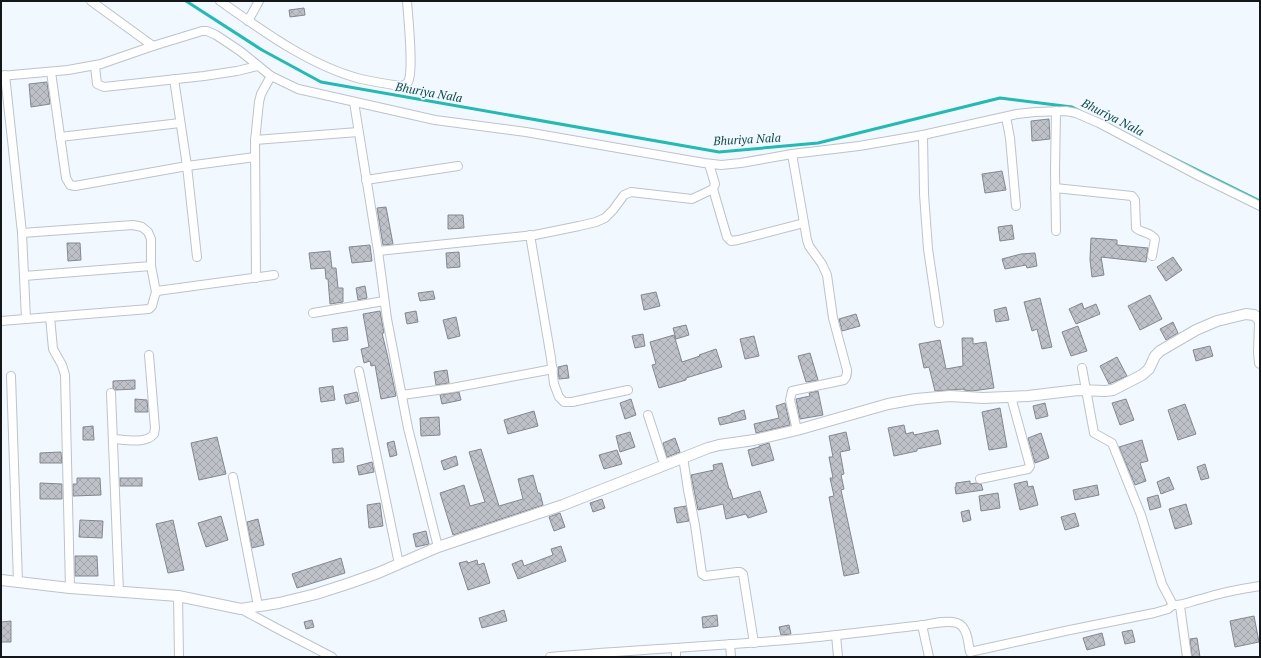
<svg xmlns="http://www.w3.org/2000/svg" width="1261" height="658" font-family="'PT Serif',serif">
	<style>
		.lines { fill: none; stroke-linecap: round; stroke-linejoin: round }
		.stream { stroke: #25b9b3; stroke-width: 3 }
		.building { fill: url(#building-cross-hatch); stroke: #85878f }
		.minor-casing { stroke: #bdc3ca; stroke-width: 10 }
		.tertiary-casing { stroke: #bdc3ca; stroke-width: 12 }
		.minor { stroke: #fff; stroke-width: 8 }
		.tertiary { stroke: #fff; stroke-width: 10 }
		.labels { text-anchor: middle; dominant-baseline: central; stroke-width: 3.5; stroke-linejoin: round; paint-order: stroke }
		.water-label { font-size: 12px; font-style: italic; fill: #0b4845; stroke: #f1f8ff }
	</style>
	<defs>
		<pattern id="building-cross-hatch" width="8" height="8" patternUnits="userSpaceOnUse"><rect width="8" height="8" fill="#bfc1c9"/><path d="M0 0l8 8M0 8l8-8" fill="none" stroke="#a3a5ac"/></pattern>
	</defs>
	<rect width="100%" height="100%" fill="#f1f8ff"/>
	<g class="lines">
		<g class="stream">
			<path d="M186,1L262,50L321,82L719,152L818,143L1000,98L1072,107L1080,111"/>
			<path d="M1163,153L1260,201"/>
		</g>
	</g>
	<g class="building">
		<path d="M304,8L305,15L290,17L289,10Z"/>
		<path d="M47,82L50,104L31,107L29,84Z"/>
		<path d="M1049,119L1050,139L1032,141L1031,121Z"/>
		<path d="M1002,171L1006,190L985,193L982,174Z"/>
		<path d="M386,207L393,244L383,245L377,208Z"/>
		<path d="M448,215H463L464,228L448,229Z"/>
		<path d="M1012,225L1014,239L1000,241L998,227Z"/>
		<path d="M1091,238L1117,240V245L1148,248L1146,262L1101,257L1104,275L1092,277L1090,260Z"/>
		<path d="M67,243H80L81,260L68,261Z"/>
		<path d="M370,245L372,261L352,263L349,247Z"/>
		<path d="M330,251L332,268H336L338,288H343V302L330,304L328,279H326L325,268L311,269L309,253Z"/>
		<path d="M459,252L460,267L447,268L446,253Z"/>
		<path d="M1035,253L1037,266L1027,268L1026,265L1005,269L1002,259L1021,254Z"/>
		<path d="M1173,257L1182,270L1166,281L1157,267Z"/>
		<path d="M365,286L367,298L358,300L356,288Z"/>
		<path d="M433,291L435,299L420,301L418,293Z"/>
		<path d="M656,292L660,306L644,310L641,295Z"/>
		<path d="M1150,295L1162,319L1140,330L1128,306Z"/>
		<path d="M1040,298L1052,347L1042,349L1037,329L1032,331L1024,302Z"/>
		<path d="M1082,303L1084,309L1096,304L1100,314L1076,324L1069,309Z"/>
		<path d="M1006,307L1009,320L996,322L994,310Z"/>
		<path d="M380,311L384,333H382L388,358L396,396L381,399L375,365L371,366L370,361L364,363L361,349L369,347L363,314Z"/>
		<path d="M416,311L418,322L407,324L405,313Z"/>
		<path d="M856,314L860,326L842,331L839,319Z"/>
		<path d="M456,317L460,336L448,339L443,320Z"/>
		<path d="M1173,322L1178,333L1166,340L1160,329Z"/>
		<path d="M686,325L689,335L676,339L673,328Z"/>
		<path d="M1078,326L1087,351L1071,356L1062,332Z"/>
		<path d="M347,327L348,340L333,342L332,329Z"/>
		<path d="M643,334L645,346L635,348L632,336Z"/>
		<path d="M674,335L682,362L700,356L699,355L716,349L722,367L686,378V380L659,388L652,365L656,364L650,342Z"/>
		<path d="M754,336L759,356L745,359L740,339Z"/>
		<path d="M962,338H973V344L986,342L994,388L972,391L964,390V389L935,391L929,367L924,368L919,344L940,340L946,369L963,366Z"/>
		<path d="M1210,346L1213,356L1196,361L1193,350Z"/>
		<path d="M810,353L818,380L806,382L798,356Z"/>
		<path d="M1117,357L1127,376L1109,384L1100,366Z"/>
		<path d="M567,365L569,378L559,379L558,367Z"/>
		<path d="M447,370L449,383L436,385L434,372Z"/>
		<path d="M135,380V389L115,390L113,388V381Z"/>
		<path d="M333,386L335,400L321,402L319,388Z"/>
		<path d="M818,391L823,415L800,419L796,399L810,396L809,393Z"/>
		<path d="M357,392L359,401L346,404L344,395Z"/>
		<path d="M459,392L461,400L442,404L440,395Z"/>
		<path d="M135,399L147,400L148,412H135Z"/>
		<path d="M631,399L636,415L625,419L620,403Z"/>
		<path d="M1126,399L1134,420L1120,425L1112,403Z"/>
		<path d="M785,403L790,425L756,433L754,424L779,418L776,406Z"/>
		<path d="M1045,403L1048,416L1036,419L1033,406Z"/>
		<path d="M1185,404L1196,434L1178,440L1168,410Z"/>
		<path d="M1000,408L1007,447L989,450L982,412Z"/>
		<path d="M744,410L746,419L720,425L718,418L731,415V414Z"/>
		<path d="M534,411L538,426L508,434L504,420Z"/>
		<path d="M439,417L440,435L421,436L420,418Z"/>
		<path d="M904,425L906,434L913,432L914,435L938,430L941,444L917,449V451L894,456L888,428Z"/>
		<path d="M93,426L94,440H83V427Z"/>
		<path d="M630,432L635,447L620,452L616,436Z"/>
		<path d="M846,432L850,450L840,452L844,474L841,475L844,489L841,490L859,573L844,576L829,497L834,496L830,478H833L829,457H833L829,436Z"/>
		<path d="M1041,433L1049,458L1035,463L1028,438Z"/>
		<path d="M217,437L226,474L199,480L191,443Z"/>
		<path d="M675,438L680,452L667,457L663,443Z"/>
		<path d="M1142,440L1148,461L1140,463L1146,481L1135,485L1119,447Z"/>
		<path d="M394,441L397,455L390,457L387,443Z"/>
		<path d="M769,443L774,460L752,466L748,450L759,447V446Z"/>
		<path d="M343,448L344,462L333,463L332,449Z"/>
		<path d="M481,449L499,506L523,499L518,479L533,475L538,493H540L543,505L453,535L440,493L464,485L470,506L485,502L469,452Z"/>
		<path d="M617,450L622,464L604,469L599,455Z"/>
		<path d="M61,452L62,463H40V453Z"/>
		<path d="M456,456L458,465L444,470L441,461Z"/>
		<path d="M372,462L374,472L359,475L357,466Z"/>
		<path d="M722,463L729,489H730L733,499L760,491L767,512L748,518L746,514L726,519L723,504L698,510L691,475L714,470L713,465Z"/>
		<path d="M1205,464L1209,478L1201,480L1197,467Z"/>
		<path d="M1169,477L1174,489L1161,494L1157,482Z"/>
		<path d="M77,478H100L101,495L73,496V484H77Z"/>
		<rect x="120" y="478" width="22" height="8"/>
		<path d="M970,481V484L976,483L981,484L983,490L956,494L955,487H956V483Z"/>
		<path d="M1027,481L1028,487L1033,486L1038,505L1020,510L1014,484Z"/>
		<path d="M40,483L62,484V499H40Z"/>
		<path d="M1097,485L1099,495L1075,500L1073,490Z"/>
		<path d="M998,493L1000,508L981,511L979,496Z"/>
		<path d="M1158,495L1161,507L1150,510L1147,498Z"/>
		<path d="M602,499L605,508L593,512L590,503Z"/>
		<path d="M380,503L383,526L369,528L367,505Z"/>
		<path d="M1186,504L1192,524L1175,529L1169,509Z"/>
		<path d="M686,506L689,521L677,523L674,508Z"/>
		<path d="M969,510L971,520L963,522L961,512Z"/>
		<path d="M560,513L565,527L554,531L549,517Z"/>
		<path d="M1075,513L1079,526L1065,530L1061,517Z"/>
		<path d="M221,516L228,540L206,547L198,523Z"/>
		<path d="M258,519L264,545L252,548L247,522Z"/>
		<path d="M80,520L103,521L102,538L79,537Z"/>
		<path d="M173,520L184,570L168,573L156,524Z"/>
		<path d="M426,531L429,544L416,547L413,534Z"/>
		<path d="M561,546L566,561L518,579L512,564L522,560L524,566L553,555L551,549Z"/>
		<path d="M75,556H97L98,576H75Z"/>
		<path d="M341,558L345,573L297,588L292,574Z"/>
		<path d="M477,560L478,565L484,563L490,583L468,590L459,563L467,561L468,563Z"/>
		<path d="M504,610L507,621L482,628L479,618Z"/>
		<path d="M717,615L718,626L703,628L702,617Z"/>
		<path d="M1254,616L1259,642L1235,647L1230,621Z"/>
		<path d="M312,620L314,627L306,629L304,622Z"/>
		<path d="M11,621V642H1V622Z"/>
		<path d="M789,625L791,634L781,635L779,627Z"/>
		<path d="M1132,630L1135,642L1125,644L1122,632Z"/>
		<path d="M1102,633L1105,645L1087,650L1083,638Z"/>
		<path d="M1197,638L1200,657H1192L1190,639Z"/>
	</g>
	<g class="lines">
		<defs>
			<g id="minor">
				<path d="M91,1L153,46"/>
				<path d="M220,1C263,31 310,66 361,79C374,82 387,84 400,86C403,86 406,85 408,82C414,72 408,16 407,1"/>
				<path d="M248,21L259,1"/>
				<path d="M95,66L97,84L104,87L204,76L237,71L258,66"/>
				<path d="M51,72L66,178L70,185L75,186L187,166L255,157"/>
				<path d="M5,75L22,233L26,319"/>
				<path d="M1,76L68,70L101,64L153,46L202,31H207L216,35L240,51L271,76L298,89L435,120L526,132L704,163L721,165L741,163L792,154L859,146L923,135L1017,114L1035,112L1066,111L1076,113L1099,123L1199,176L1260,206"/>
				<path d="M174,79L187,166L197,257"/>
				<path d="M354,102L378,251L387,319L408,428L438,547"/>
				<path d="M1006,117L1010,138L1016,206"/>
				<path d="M923,135L924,194L928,249L939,323"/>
				<path d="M60,137L180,123"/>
				<path d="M255,140L358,132"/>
				<path d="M792,154L807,240L809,246L822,264L827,275L833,318L847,370C847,374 847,377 844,380L792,391L790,400L797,430"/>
				<path d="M366,180L458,166"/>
				<path d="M1055,188L1132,196L1135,200L1136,228C1141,233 1151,232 1155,239L1152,256"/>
				<path d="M713,189L727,237L731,241L738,240L804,223"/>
				<path d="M1056,231L1055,171L1056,111"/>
				<path d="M22,233L133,225L142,227L148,232L151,239V266L156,292"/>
				<path d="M530,235L551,358L554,384L559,397L564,402H572L628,390"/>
				<path d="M378,251L535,235L579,226L596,222L605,218L613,210L624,195L631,192L692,199L713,189L715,184L709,164"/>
				<path d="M24,276L151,266"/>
				<path d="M256,278L255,141L259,102L261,94L271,76"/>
				<path d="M313,313L384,301"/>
				<path d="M50,317L53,349L62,365L65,375L70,588"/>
				<path d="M1,321L149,309L152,306L155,295L157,291L274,275"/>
				<path d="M1082,368L1094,433L1112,443L1141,515L1162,584L1173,605C1183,606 1191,601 1201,599C1220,593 1240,589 1260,586"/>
				<path d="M359,371L399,564"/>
				<path d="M11,376L18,582"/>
				<path d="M111,393L119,592"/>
				<path d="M402,395L452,388L553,369"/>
				<path d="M648,415L664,464"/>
				<path d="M114,439C126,440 146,444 154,434L155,428L149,355"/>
				<path d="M683,457L688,490L695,525L702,574L705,576L737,572H740L743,574L754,643"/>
				<path d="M233,477L258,606"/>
				<path d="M980,479L1028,469L1030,466L1011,397"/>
				<path d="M178,596L179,657"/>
				<path d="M1180,606L1187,657"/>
				<path d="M241,609L278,629L332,657"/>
				<path d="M922,625L929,657"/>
				<path d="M836,635L838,657"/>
				<path d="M730,644L731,657"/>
				<path d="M676,648V657"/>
				<path d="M550,657C646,648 742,646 837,635C866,632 895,628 924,625C934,623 947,620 957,623C968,627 968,643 970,652L1065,631L1154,613L1168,609L1173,605"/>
			</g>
			<g id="tertiary">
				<path d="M1260,323L1259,352L1260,363"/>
				<path d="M1,580L70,588L178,596L241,609L279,603L316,594L350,583L378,573L438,547L563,505L708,448L719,445L754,440L797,430L888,404L916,399L950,396L983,398L1028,396L1078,390L1105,391L1113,390L1142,375L1149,369L1155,356L1160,351L1196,330L1217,321L1246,314L1254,315L1259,319L1260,323"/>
			</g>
		</defs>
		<use href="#minor" class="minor-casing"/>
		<use href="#tertiary" class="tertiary-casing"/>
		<use href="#minor" class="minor"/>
		<use href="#tertiary" class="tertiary"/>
	</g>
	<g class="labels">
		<g class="water-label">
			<text transform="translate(429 92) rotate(10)">Bhuriya Nala</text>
			<text transform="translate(1113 117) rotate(27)">Bhuriya Nala</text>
			<text transform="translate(747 139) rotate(-3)">Bhuriya Nala</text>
		</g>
	</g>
	<rect width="1261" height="658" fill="none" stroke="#141719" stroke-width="4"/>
</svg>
